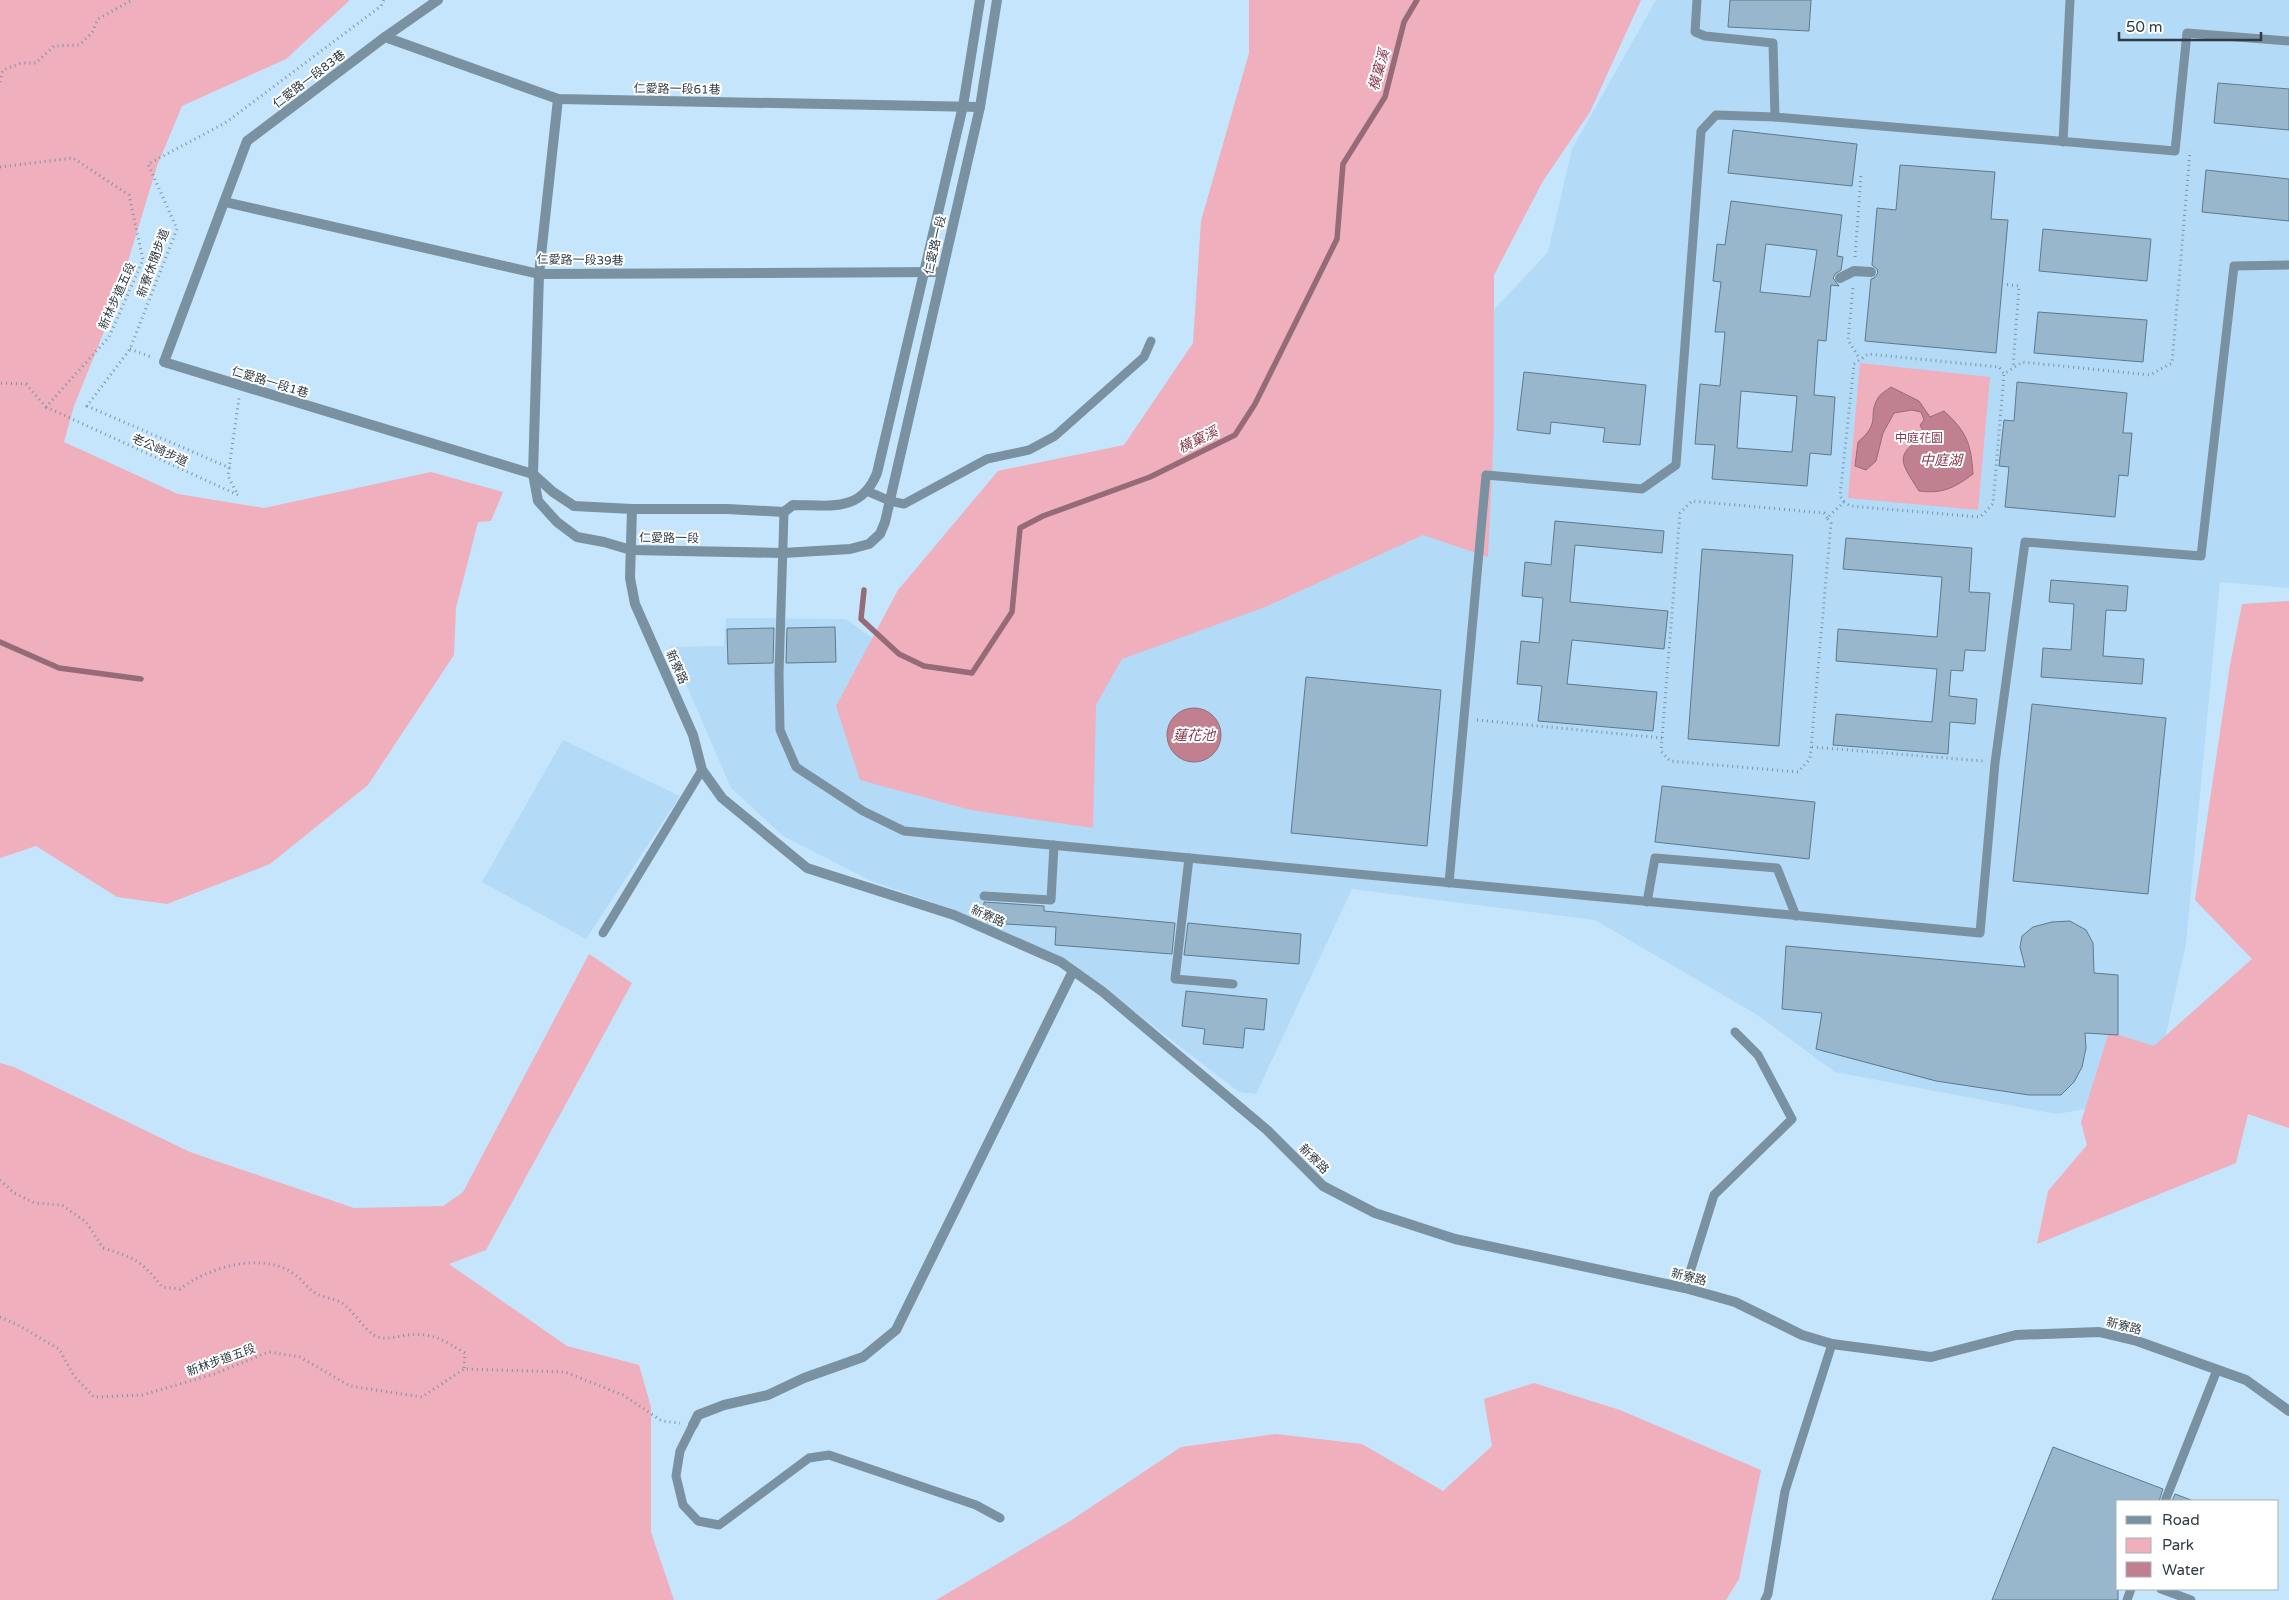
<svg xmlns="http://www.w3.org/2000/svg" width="2289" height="1600" font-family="'Varela Round','Noto Sans TC',sans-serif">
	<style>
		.built { fill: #b3daf6 }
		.green { fill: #efafbd }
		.water { fill: #c1808f; stroke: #956b78 }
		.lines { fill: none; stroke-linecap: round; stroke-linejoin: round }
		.stream { stroke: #956b78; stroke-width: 5.5 }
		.building { fill: #98b7cd; stroke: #5d7a8e; fill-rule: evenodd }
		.path { stroke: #7d94a5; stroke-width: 3; stroke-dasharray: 1 4; stroke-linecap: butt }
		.lane { stroke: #7a91a2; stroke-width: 9 }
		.street { stroke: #7a91a2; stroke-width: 10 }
		.labels { text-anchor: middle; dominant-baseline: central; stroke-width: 4; stroke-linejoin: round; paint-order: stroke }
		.street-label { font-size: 12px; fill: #2e3b44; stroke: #fff }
		.park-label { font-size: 12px; fill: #883850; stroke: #fff }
		.water-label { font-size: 14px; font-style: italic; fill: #883850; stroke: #fff }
	</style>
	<rect width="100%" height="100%" fill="#c5e5fd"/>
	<g class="built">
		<path d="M1656,0H2289V588L2220,582L2186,943L2152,1098L2056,1114L1835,1072L1759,1016L1595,920L1352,889L1256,1094L1239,1092L1069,961L955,910L871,881L783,836L731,788L670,647L724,646L726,618L846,619L914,669L1419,390L1548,252L1572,149Z"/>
		<path d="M563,740L680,796L586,939L482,882Z"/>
	</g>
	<g class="green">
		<path d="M0,0H350L286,59L182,106L157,166L115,304L74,406L64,442L178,494L264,508L431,472L503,492L491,521L478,522L456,608L454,655L368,785L270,864L167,904L117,897L36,846L0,858Z"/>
		<path d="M1249,0H1641L1590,112L1543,181L1494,275V428L1488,557L1423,535L1265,607L1122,659L1096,705L1093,828L971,810L860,780L836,706L898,590L998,471L1124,445L1193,343L1201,221L1249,53Z"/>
		<path d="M1860,363L1990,377L1978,510L1848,498Z"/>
		<path d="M2289,601V1128L2248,1114L2236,1163L2037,1244L2048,1191L2087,1145L2081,1122L2109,1032L2154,1046L2252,959L2195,900L2230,665L2242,604Z"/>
		<path d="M589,954L632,983L486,1250L449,1264L567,1346L639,1365L651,1407V1532L674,1600H0V1063L14,1067L190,1152L354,1208L443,1206L463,1192Z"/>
		<path d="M1534,1383L1620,1410L1761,1470L1739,1579L1726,1600H936L1070,1521L1181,1447L1276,1434L1362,1444L1443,1491L1492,1446L1484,1399Z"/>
	</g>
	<g class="water">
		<path d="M1891,387L1919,401L1930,417L1944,411C1967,432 1971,444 1973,474C1954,488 1943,494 1919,491C1901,462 1893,456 1925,435L1920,425L1924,420L1921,412L1912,410L1894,413L1883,433L1876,461L1866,470L1855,466L1858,442C1882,422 1867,416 1878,398C1880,394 1887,390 1891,387Z"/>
		<circle cx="1194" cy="735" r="27"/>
	</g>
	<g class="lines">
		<g class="stream">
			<path d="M864,590L861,619L899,654L924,666L972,673L1012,612L1020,528L1043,516L1150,477L1235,435L1255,404L1337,239L1343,164L1385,97L1404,22L1417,0"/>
			<path d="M0,642L59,668L141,679"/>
		</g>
	</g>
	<g class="building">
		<path d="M1730,0H1811L1809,31L1728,27Z"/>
		<path d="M2218,83L2289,89V130L2214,123Z"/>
		<path d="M1733,130L1857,144L1852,186L1728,173Z"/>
		<path d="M1900,165L1995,172L1991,219L2008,220L1996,353L1865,341L1871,279L1874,278L1878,273L1877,269L1872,265L1877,208L1896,210Z"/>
		<path d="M2206,170L2289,179V221L2202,212Z"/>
		<path d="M1731,201L1842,215L1837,256L1843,257L1841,270L1835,274L1833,278L1839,286L1831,285L1826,341L1818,340L1814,395L1835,397L1831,455L1810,453L1807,486L1712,479L1715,445L1695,444L1700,384L1720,386L1725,332H1715L1721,282L1713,281L1717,244L1725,245ZM1766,244L1817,250L1810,297L1760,292ZM1741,391L1797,396L1792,452L1737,448Z"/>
		<path d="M2043,229L2151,239L2147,281L2039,271Z"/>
		<path d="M2038,312L2147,320L2143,362L2034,353Z"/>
		<path d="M1524,372L1646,385L1640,445L1603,442L1605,428L1551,422L1550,434L1517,430Z"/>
		<path d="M2017,382L2127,393L2123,433H2132L2128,476L2119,475L2115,517L2005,507L2009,467L1999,466L2004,420L2014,421Z"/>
		<path d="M1555,521L1664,531L1662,553L1575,545L1570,602L1668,611L1664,649L1572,640L1567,684L1657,692L1653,731L1538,721L1542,686L1517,684L1521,641L1539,643L1543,598L1522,596L1525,562L1551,565Z"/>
		<path d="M1846,538L1972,548L1969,592L1990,593L1985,651L1965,650L1963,671L1951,670L1949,696L1977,699L1975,724L1950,722L1948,754L1833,745L1836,714L1932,722L1937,669L1836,661L1838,629L1937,637L1942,577L1843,569Z"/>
		<path d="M1702,549L1793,555L1779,746L1688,739Z"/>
		<path d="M2051,580L2128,586L2126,611L2106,610L2103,656L2144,659L2142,684L2041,677L2043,648L2071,650L2074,604L2049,602Z"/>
		<path d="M835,627L836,662L786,663L787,628Z"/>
		<path d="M774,628L773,663L728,664L727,629Z"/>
		<path d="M1306,677L1441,690L1427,846L1291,833Z"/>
		<path d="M2032,704L2166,718L2148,894L2013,881Z"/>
		<path d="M1662,786L1815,802L1809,859L1655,842Z"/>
		<path d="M984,902L1044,906V911L1175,923L1172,954L1055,945L1056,927L988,923L983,920Z"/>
		<path d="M2070,921L2086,930L2093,943L2094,973L2118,975V1035L2085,1033L2086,1048L2082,1067L2074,1082L2061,1095H2029L1936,1081L1816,1049L1822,1013L1782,1009L1786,946L2025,967L2020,947L2022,936L2033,927L2052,922Z"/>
		<path d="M1188,923L1301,934L1299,964L1184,955Z"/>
		<path d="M1186,991L1267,999L1264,1030L1245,1028L1243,1048L1203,1044L1205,1029L1182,1026Z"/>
		<path d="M2053,1447L2163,1489L2159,1501H2118V1600H1992Z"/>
		<path d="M2175,1494L2191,1500L2190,1501H2172Z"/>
	</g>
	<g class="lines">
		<g class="path">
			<path d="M0,82L3,70L21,63H36L54,46L79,45L92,33L98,19L132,0"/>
			<path d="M0,167L73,158L129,195L143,260L109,337L46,407L26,384L0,383"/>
			<path d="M1855,257L1861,175"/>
			<path d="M2002,284L2019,286L2013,368"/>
			<path d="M1853,288L1848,340L1860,359"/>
			<path d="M130,349L151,357"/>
			<path d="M46,407L238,495L228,476L239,398"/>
			<path d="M230,468L87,406L130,349L177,229L148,164L225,123L381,6L384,0"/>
			<path d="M1844,502L1840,496L1854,364L1868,354L1999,367L2004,374"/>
			<path d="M1827,518L1824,513L1692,501L1680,513L1661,751L1670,761L1798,772L1810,759L1831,523L1827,518L1844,502L1850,506L1980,517L1993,504L2004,374L2022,362L2150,375L2172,363L2190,151"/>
			<path d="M1477,720L1662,738"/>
			<path d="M1812,747L1983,761"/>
			<path d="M0,1180L14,1193L35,1203L62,1205L86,1222L103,1248C135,1258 141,1260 162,1287L180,1289C209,1267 262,1251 294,1274C302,1279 306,1287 314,1292C322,1298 334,1298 342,1303C353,1310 367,1334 378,1337C389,1340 398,1336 408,1335C432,1332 445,1341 465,1353L464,1369L565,1372L623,1395L662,1421L680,1423"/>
			<path d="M0,1317L16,1324L59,1349L74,1376L94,1397L142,1395L214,1374L269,1352L300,1357L350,1386L422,1397L464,1369"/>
		</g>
		<g class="lane">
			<path d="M1697,0L1695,32L1705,36L1773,43L1775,117"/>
			<path d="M2063,142L2070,0"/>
			<path d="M867,491L890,501L904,504L987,459L1029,450L1055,436L1144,357L1151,341"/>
			<path d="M784,512L779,673L780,730L796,767L863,811L904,831L1980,933L1995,763L2025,542L2201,556L2234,266L2289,265"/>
			<path d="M1189,858L1175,979L1233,984"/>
			<path d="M1449,883L1486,475L1642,489L1676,465L1701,131L1716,115L1775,117L2175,151L2187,33L2289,41"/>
			<path d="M984,896L1051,900L1054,845"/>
			<path d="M1647,902L1655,858L1777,868L1796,916"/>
			<path d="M603,933L702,770"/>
			<path d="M1685,1288L1714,1195L1792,1119L1758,1055L1735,1032"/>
			<path d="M693,1425L680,1451L676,1476L683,1505L698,1521L719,1525L809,1458L829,1455L976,1505L1000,1518"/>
			<path d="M2165,1501L2217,1370"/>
			<path d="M2161,1589L2191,1600"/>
			<path d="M1765,1600L1768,1594L1785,1491L1832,1344"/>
			<path d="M2127,1600L2131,1589"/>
		</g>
		<g class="street">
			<path d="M438,0L385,37L247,141L164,362L533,474L553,492L574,506L632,509H727L784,512L793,505C830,505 861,513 877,473L963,106L980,0"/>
			<path d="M385,37L558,99L980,107"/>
			<path d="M558,99L539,274L533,474L538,501L557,522L577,537L604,542L631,550L783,553L850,549L869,544L880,534L885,522L980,107L997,0"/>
			<path d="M225,202L539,274L942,272"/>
			<path d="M1840,278L1854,271L1871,272"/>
			<path d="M632,509L630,578L635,604L693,735L702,770L722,798L807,868L954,915L1061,962L1103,992L1267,1130L1323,1186L1375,1213L1455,1239L1685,1288L1735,1302L1802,1335L1832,1344L1931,1357L2016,1335L2099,1332L2137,1341L2246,1380L2289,1411"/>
			<path d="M693,1425L698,1415L724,1405L768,1395L804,1378L863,1357L896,1330L1073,971"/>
		</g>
	</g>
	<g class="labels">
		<g class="street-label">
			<text transform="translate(309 79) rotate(-37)">仁愛路一段83巷</text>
			<text transform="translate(677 89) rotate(1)">仁愛路一段61巷</text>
			<text transform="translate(935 245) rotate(-77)">仁愛路一段</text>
			<text transform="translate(580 260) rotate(1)">仁愛路一段39巷</text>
			<text transform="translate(153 263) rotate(-70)">新寮休閒步道</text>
			<text transform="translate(117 296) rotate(-66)">新林步道五段</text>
			<text transform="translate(270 382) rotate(17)">仁愛路一段1巷</text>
			<text transform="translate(160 450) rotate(25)">老公崎步道</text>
			<text transform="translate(669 538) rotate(1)">仁愛路一段</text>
			<text transform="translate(677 667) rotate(66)">新寮路</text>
			<text transform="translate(988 916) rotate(24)">新寮路</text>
			<text transform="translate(1314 1159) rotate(45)">新寮路</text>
			<text transform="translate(1689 1277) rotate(14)">新寮路</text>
			<text transform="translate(2124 1326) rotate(14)">新寮路</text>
			<text transform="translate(221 1360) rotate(-20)">新林步道五段</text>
		</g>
		<g class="park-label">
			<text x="1919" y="438">中庭花園</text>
		</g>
		<g class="water-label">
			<text transform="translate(1379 70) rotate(-74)">橫窠溪</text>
			<text transform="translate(1198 440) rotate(-26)">橫窠溪</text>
			<text x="1941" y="460">中庭湖</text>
			<text x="1194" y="735">蓮花池</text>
		</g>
	</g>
	<rect x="2116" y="1500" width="162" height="90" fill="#ffffff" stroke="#abb1b4"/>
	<rect x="2126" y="1516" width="25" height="8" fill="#7a91a2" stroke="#abb1b4"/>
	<text x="2162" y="1525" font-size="15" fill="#2e3b44">Road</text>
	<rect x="2126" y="1538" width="25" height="15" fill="#efafbd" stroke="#abb1b4"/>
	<text x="2162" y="1550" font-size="15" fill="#2e3b44">Park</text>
	<rect x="2126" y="1562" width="25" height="15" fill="#c1808f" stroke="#abb1b4"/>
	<text x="2162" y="1575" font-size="15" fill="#2e3b44">Water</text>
	<path d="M2119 32v8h142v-8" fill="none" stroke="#2e3b44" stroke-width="2.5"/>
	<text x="2126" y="32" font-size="15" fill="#2e3b44" stroke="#ffffff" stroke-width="4" paint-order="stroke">50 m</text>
</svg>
